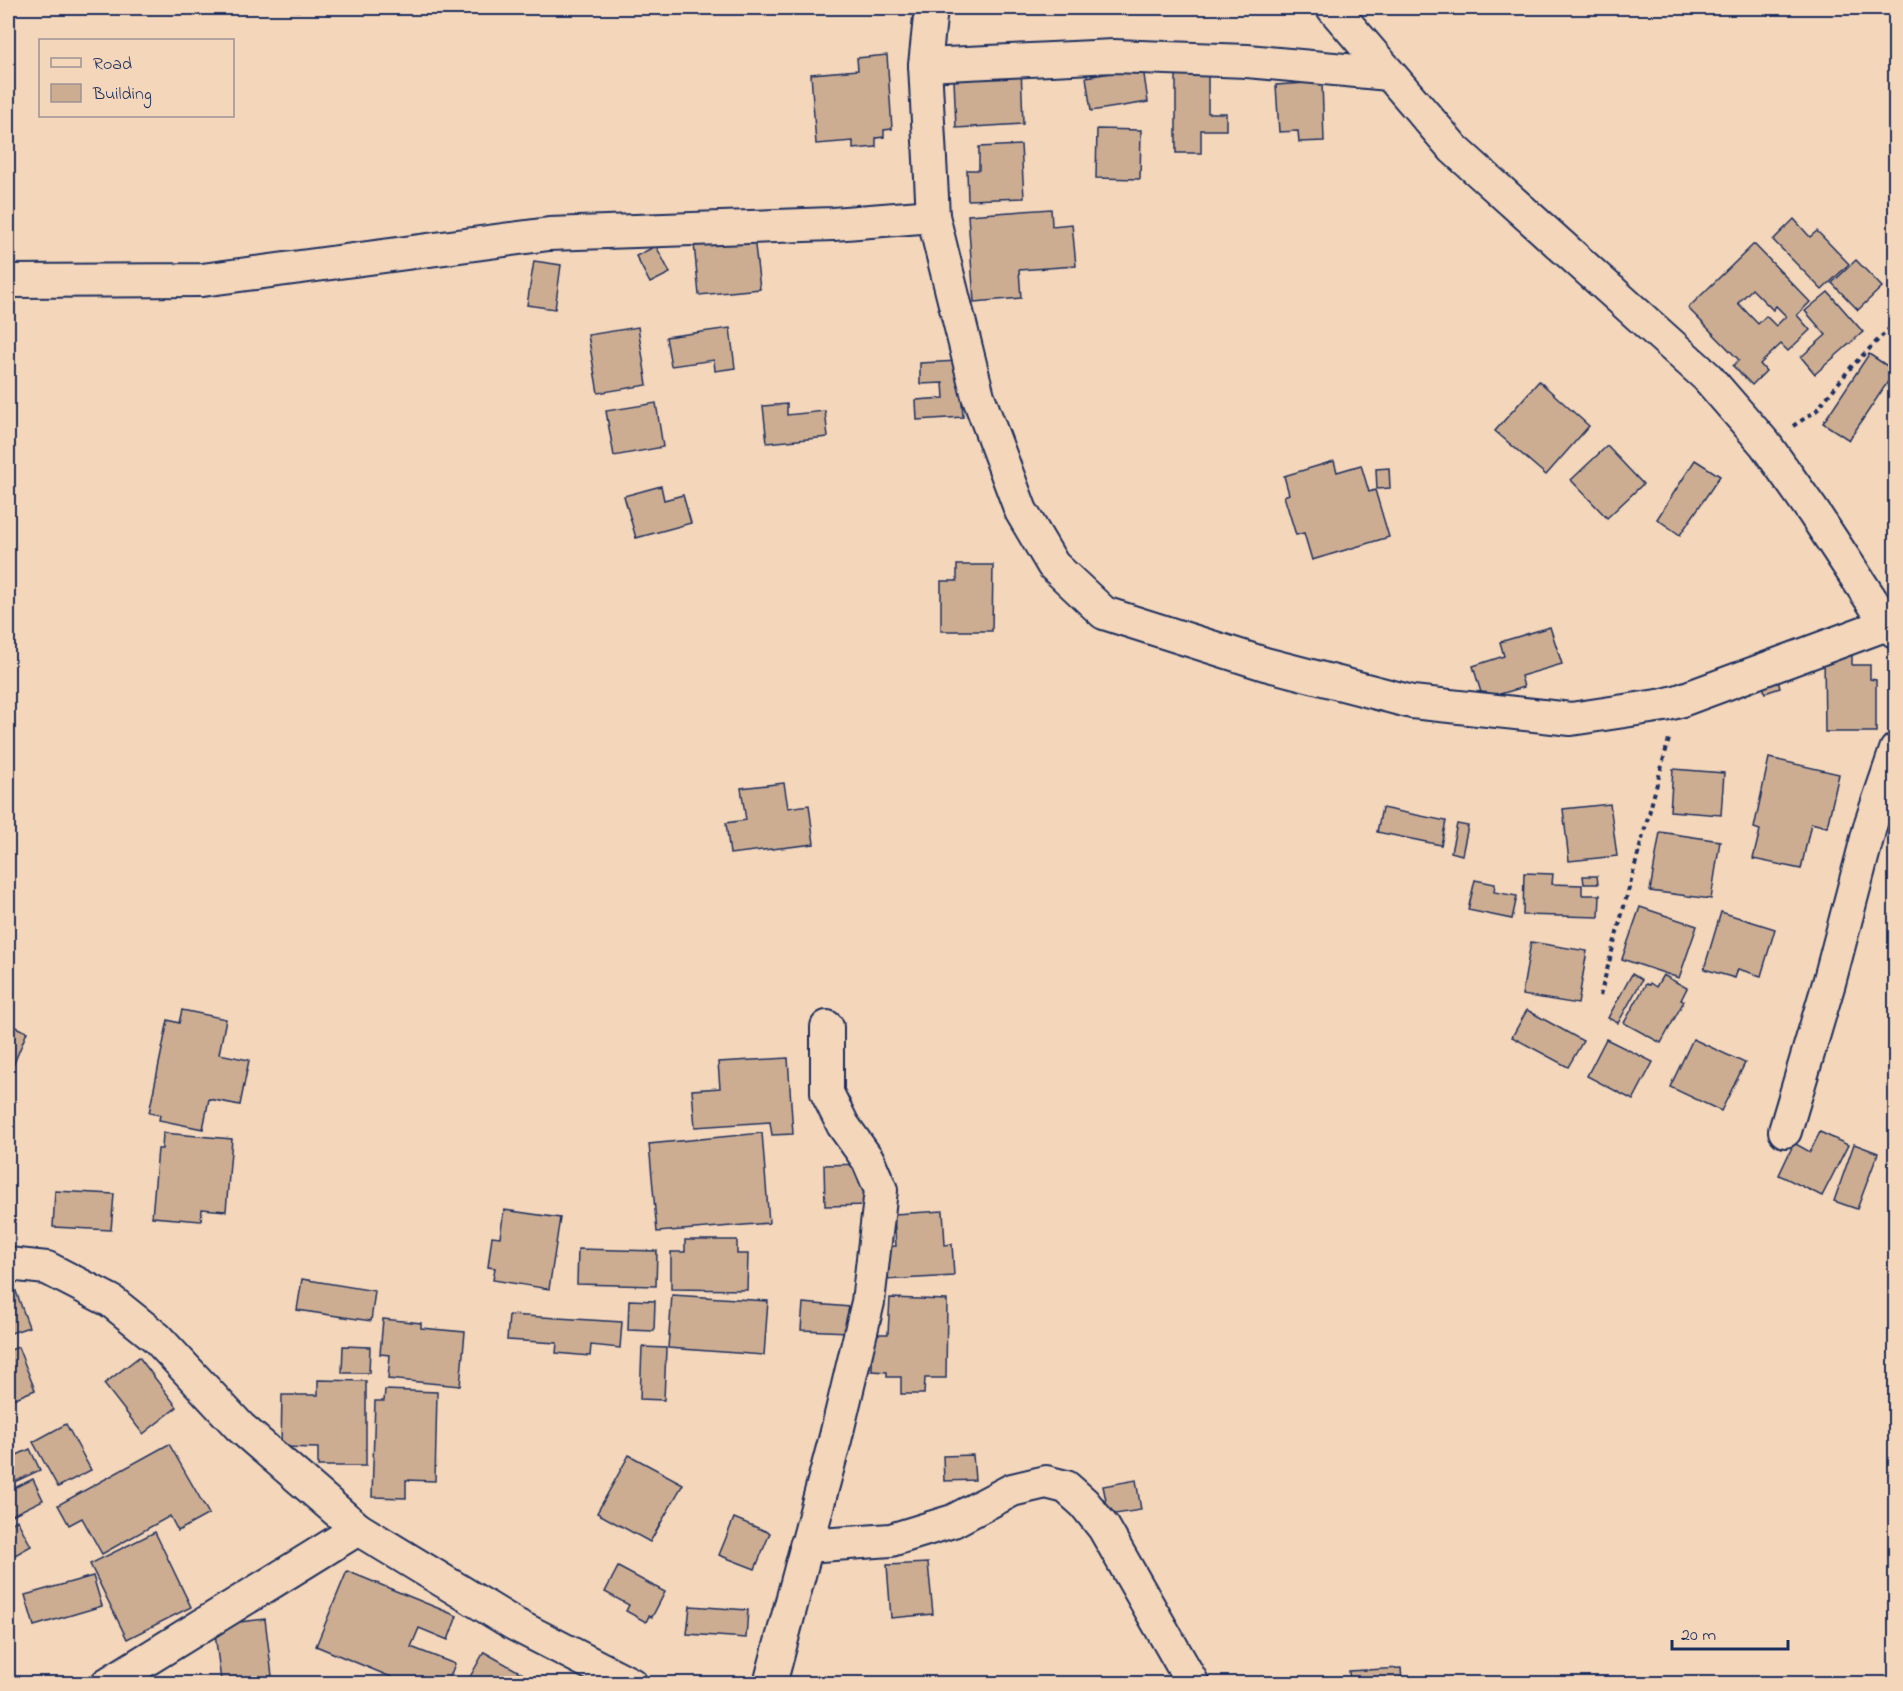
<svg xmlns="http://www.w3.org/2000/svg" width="1903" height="1691" font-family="'Indie Flower',sans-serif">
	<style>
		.building { fill: #cdad92; stroke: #1b2f5e; stroke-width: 1.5; fill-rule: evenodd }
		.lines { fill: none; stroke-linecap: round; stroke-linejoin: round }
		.street-casing { stroke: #1b2f5e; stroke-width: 36 }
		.path { stroke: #1b2f5e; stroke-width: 4; stroke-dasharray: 4.5 4.5; stroke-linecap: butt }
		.street { stroke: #f4d6ba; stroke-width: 32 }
	</style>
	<rect width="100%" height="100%" fill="#f4d6ba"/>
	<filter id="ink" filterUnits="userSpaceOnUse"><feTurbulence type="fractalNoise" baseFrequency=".0167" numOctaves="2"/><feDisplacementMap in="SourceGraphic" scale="12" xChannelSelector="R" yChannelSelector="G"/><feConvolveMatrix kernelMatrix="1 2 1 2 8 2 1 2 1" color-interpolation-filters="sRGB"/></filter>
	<g filter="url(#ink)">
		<g class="building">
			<path d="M273,8H299V11Z"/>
			<path d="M887,55L892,129L884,130V137L876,138V147L853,149V141L816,144L811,74L858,70L857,58Z"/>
			<path d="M1021,66L1023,124L956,128L954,79Z"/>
			<path d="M1143,68L1148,102L1091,111L1086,77Z"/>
			<path d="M1208,72V113H1226V130H1201V153H1176V73Z"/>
			<path d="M1322,82L1324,141L1299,142L1298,131L1279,132L1276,85Z"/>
			<path d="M1097,129L1141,130L1140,179L1096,178Z"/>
			<path d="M1021,145L1024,198L968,200L967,170H979V147Z"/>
			<path d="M1051,209L1052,226L1072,224L1076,266L1019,270L1021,298L974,302L968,215Z"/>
			<path d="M1794,219L1810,237L1817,231L1849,264L1822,290L1773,240Z"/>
			<path d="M754,237L760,289L699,295L694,244Z"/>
			<path d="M1754,244L1810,302L1797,315L1810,330L1788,351L1781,344L1760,364L1766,371L1752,385L1733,366L1739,360L1688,308ZM1752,289L1773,310L1776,306L1786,316L1776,326L1766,316L1758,324L1738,303Z"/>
			<path d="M656,246L670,273L650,283L636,256Z"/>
			<path d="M1856,260L1882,287L1858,310L1832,283Z"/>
			<path d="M534,261L561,265L555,309L527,305Z"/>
			<path d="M1828,292L1863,332L1815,374L1801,357L1826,335L1805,311Z"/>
			<path d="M638,327L647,385L598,393L588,335Z"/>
			<path d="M730,328L735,368L715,371L714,360L671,366L666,337Z"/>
			<path d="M1869,354L1895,371L1849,440L1823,423Z"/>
			<path d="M959,361L963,417L917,420L916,400L944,398L943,383L920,384V363Z"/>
			<path d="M1539,381L1589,426L1546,475L1495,431Z"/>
			<path d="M656,403L663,447L614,456L606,411Z"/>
			<path d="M787,404V415L825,411L828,437L767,443L763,406Z"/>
			<path d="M1607,446L1643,484L1607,518L1571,480Z"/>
			<path d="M1695,460L1720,476L1680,535L1657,519Z"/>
			<path d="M1334,461L1337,472L1361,465L1369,492L1375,490L1389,537L1312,560L1304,533L1296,535L1284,496L1289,494L1284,476Z"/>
			<path d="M1389,468L1390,488L1377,489L1376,469Z"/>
			<path d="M661,486L664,500L683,495L691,523L636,538L624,496Z"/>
			<path d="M957,565H993L992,631H941V581H957Z"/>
			<path d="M1550,627L1562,664L1521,676L1524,687L1483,699L1473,666L1504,656L1500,642Z"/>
			<path d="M1852,654V665H1870V679L1876,680V732H1825L1824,655Z"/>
			<path d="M1776,673L1780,688L1765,693L1761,677Z"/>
			<path d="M1769,758L1839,774L1827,827L1811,823L1801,869L1753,859L1760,830L1754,828Z"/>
			<path d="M1673,769L1724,773L1721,815L1670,811Z"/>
			<path d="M784,783L788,808L809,805L814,844L730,854L726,823L746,820L741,788Z"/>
			<path d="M1610,804L1617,856L1569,861L1563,809Z"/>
			<path d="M1382,808L1446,821L1441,845L1377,832Z"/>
			<path d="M1457,824L1468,826L1462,855L1451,852Z"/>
			<path d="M1660,832L1720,841L1711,899L1650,891Z"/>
			<path d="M1524,873L1553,874L1552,884L1582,885V895H1600L1599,917L1523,915Z"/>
			<path d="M1583,876H1597L1598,884H1584Z"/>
			<path d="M1475,880L1495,884L1494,892L1517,896L1512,919L1468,910Z"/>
			<path d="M1640,907L1697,926L1679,978L1622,959Z"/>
			<path d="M1721,912L1775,929L1761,976L1738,969L1735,978L1704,969Z"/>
			<path d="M1531,942L1587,951L1578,1004L1522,995Z"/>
			<path d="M1632,974L1642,980L1618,1023L1608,1018Z"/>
			<path d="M1663,975L1687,988L1681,1000L1684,1001L1661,1043L1624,1023L1646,984L1649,985L1650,983L1656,987Z"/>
			<path d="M182,1010L226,1019L219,1054L249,1060L240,1105L209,1099L203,1129L159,1120L160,1115L149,1113L168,1020L179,1023Z"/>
			<path d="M1527,1010L1583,1041L1568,1067L1512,1037Z"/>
			<path d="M8,1024L27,1032L8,1078Z"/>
			<path d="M1606,1039L1653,1062L1633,1100L1587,1076Z"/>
			<path d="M1693,1039L1745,1063L1721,1111L1670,1087Z"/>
			<path d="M788,1058L793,1134L772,1135L770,1122L695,1127L692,1090L720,1088L718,1062Z"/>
			<path d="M1820,1132L1848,1145L1822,1196L1779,1175L1794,1143L1810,1152Z"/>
			<path d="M163,1133L232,1139L226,1211L202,1209L201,1221L152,1217L158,1149H162Z"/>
			<path d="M762,1133L769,1223L657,1232L649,1144Z"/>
			<path d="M1854,1144L1878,1153L1857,1209L1834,1201Z"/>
			<path d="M868,1164L869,1205L825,1206L824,1165Z"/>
			<path d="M55,1191L114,1194L111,1230L53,1227Z"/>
			<path d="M504,1210L560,1218L549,1289L493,1280L495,1268L488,1267L492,1236L500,1237Z"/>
			<path d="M943,1211L945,1245L952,1244L954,1276L883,1280L882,1247L896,1246L894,1214Z"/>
			<path d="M685,1240H737V1254H748L747,1290L671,1289V1252H685Z"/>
			<path d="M578,1249L657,1251L656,1286L577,1284Z"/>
			<path d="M10,1275L29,1327L8,1334V1276Z"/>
			<path d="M302,1279L375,1291L371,1321L297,1310Z"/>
			<path d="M672,1295L768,1301L764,1355L668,1348Z"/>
			<path d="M890,1298L947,1300L946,1378H925L924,1394H901V1377H887V1372L872,1371L873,1334H888Z"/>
			<path d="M629,1300L655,1301L654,1331L628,1330Z"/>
			<path d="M803,1303L850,1307L849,1332L801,1330Z"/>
			<path d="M509,1315L622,1322L620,1348L591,1345L590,1356L556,1353L557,1343L507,1340Z"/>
			<path d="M383,1319L421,1323V1328L465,1332L460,1386L388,1379L390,1355L380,1354Z"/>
			<path d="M343,1346L370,1347L369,1373H342Z"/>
			<path d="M18,1347L35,1390L13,1399L8,1385V1351Z"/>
			<path d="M642,1347L666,1348L664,1400L640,1399Z"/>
			<path d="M139,1357L177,1407L143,1434L104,1384Z"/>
			<path d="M318,1380L366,1381V1466H318V1448L281,1447L282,1395H318Z"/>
			<path d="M385,1390L437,1392L435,1481L406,1480V1498L372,1497L375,1401H384Z"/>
			<path d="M66,1424L91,1470L58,1487L33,1442Z"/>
			<path d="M169,1444L209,1514L178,1531L170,1516L102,1554L82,1518L69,1525L58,1505Z"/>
			<path d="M30,1449L40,1470L8,1485V1459Z"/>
			<path d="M629,1455L683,1484L650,1542L597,1513Z"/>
			<path d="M973,1455L975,1480L944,1481L943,1456Z"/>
			<path d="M33,1479L43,1500L8,1517V1491Z"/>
			<path d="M1136,1480L1141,1510L1109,1515L1103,1486Z"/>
			<path d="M734,1518L770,1533L755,1569L719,1555Z"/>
			<path d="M17,1520L31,1546L8,1559V1526Z"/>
			<path d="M155,1532L191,1607L127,1639L90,1564Z"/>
			<path d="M928,1563L933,1614L891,1618L887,1565Z"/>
			<path d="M618,1567L665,1592L652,1617L649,1616L646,1622L626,1611L629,1605L605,1592Z"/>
			<path d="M347,1571L457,1616L448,1640L419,1628L411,1647L455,1664L447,1684H408L316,1646Z"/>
			<path d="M93,1576L102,1606L34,1626L25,1595Z"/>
			<path d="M690,1606L748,1610L746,1638L687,1634Z"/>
			<path d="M265,1619L272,1676L221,1681L214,1625Z"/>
			<path d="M484,1652L541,1684H466Z"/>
			<path d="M1401,1668L1402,1681L1415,1680V1684H1350L1349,1671Z"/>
			<path d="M1612,1681L1638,1682V1684H1611Z"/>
		</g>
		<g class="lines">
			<defs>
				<g id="street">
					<path d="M931,8L925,65L933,216L978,396L1021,511L1053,565L1104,613L1265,664L1412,702L1571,719L1664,705L1679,701L1887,624"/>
					<path d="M1333,8L1454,149L1707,377L1765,444L1814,513L1887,624L1896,632"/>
					<path d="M925,65L1114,56L1247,61L1389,74"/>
					<path d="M8,281L202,280L549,234L833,224L933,216"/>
					<path d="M1785,1131L1829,983L1871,823L1896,750"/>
					<path d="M8,1264L47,1268L111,1301L157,1338L240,1427L358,1529L514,1624L631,1684"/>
					<path d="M806,1546L891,1540L953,1521L1012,1490L1046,1482L1066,1487L1084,1503L1104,1528L1193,1684"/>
					<path d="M107,1684L358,1529"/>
					<path d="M770,1684L835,1440L868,1302L881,1190L868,1160L843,1125L827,1093V1027"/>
				</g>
			</defs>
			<use href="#street" class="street-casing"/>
			<g class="path">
				<path d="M1793,426L1816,411L1852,366L1896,322"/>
				<path d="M1600,996L1669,739"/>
			</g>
			<use href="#street" class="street"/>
		</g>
	</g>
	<rect width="1903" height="1691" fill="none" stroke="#f4d6ba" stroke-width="30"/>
	<rect x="15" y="15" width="1873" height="1661" fill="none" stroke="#1b2f5e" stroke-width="2" filter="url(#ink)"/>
	<rect x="39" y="39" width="195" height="78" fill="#f4d6ba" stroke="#9d9395" stroke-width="1.5"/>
	<rect x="51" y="58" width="30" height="9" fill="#f4d6ba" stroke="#9d9395" stroke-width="1.5"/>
	<text x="93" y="69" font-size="18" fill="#1b2f5e">Road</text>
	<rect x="51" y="84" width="30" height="18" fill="#cdad92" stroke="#9d9395" stroke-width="1.5"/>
	<text x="93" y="99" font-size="18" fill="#1b2f5e">Building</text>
	<path d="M1672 1640v9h116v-9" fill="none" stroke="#1b2f5e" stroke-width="3"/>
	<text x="1681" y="1640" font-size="18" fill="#1b2f5e" stroke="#f4d6ba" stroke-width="4.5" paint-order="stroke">20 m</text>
</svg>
